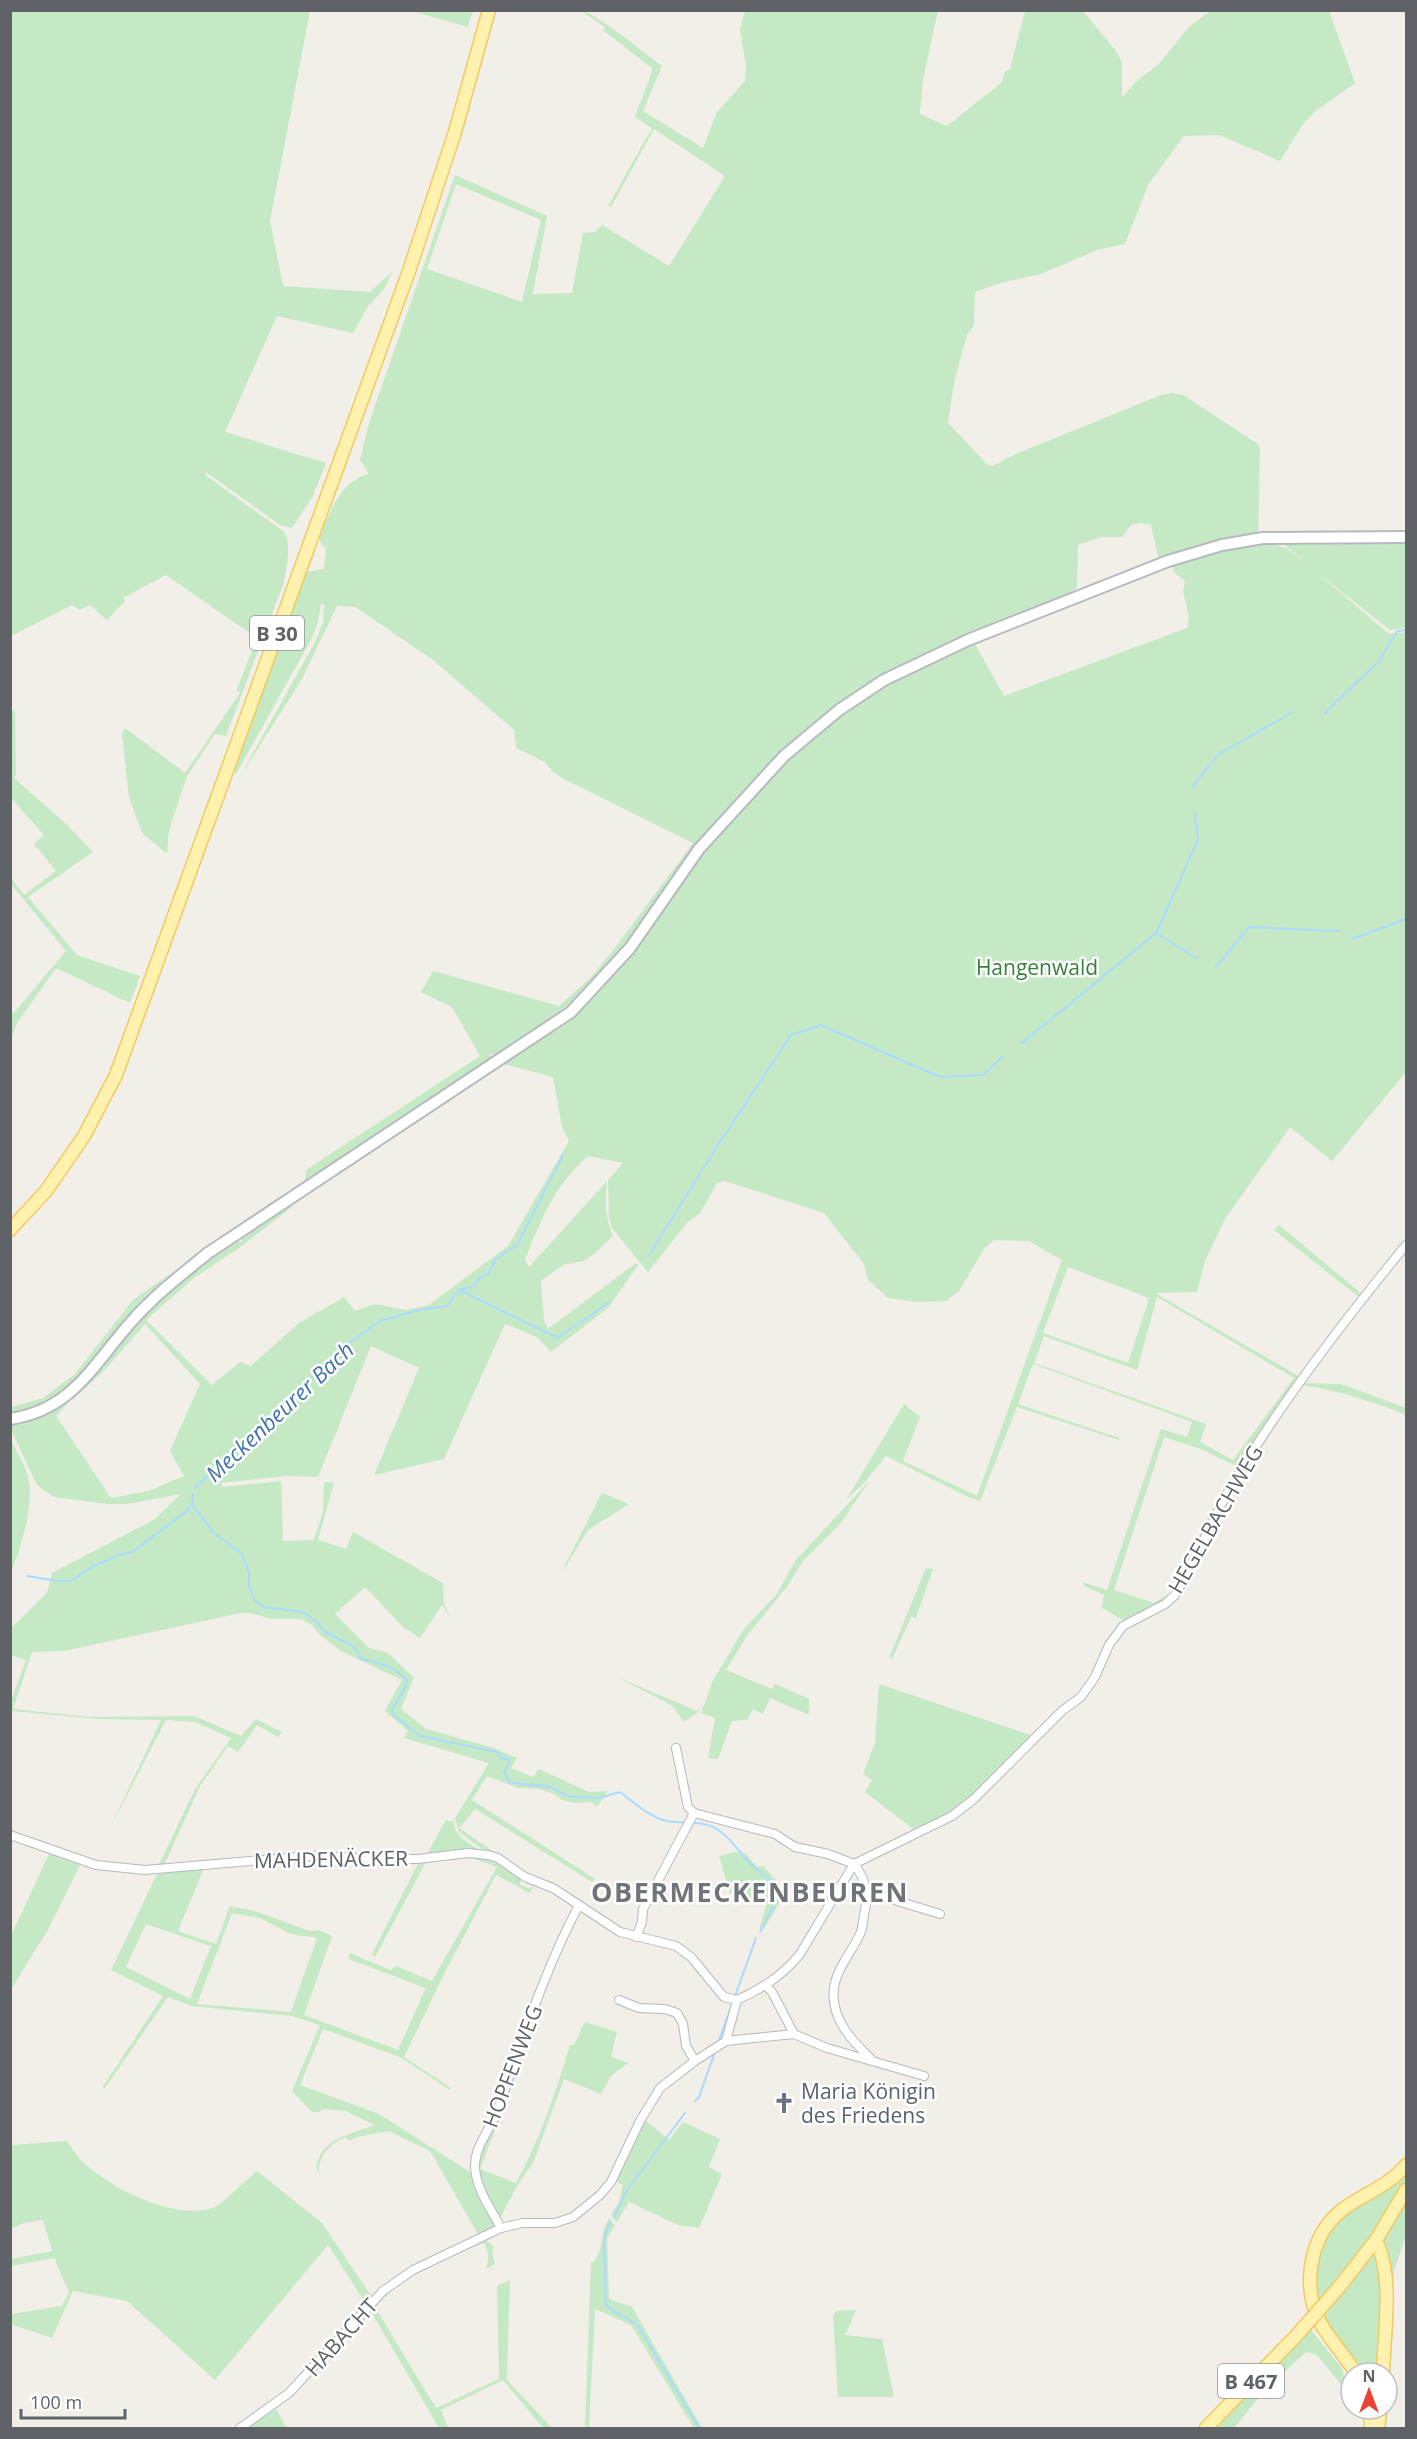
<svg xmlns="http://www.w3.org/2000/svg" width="1417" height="2439" font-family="'Open Sans',sans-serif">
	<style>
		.green { fill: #c5e8c5; fill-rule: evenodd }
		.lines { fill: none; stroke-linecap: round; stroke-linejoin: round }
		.stream { stroke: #aadaff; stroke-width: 2 }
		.street-casing { stroke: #b5b8bc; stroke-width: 10 }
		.secondary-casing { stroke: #b6babf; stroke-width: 14 }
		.primary-casing { stroke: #f2c960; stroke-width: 15 }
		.street { stroke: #fff; stroke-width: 8 }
		.secondary { stroke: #fff; stroke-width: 10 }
		.primary { stroke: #fff2af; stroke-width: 12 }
		.primary-bridge-casing { stroke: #f2c960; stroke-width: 15; stroke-linecap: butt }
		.primary-bridge { stroke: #fff2af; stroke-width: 12 }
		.labels { text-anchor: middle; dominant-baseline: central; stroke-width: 5; stroke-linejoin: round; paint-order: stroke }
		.shield { fill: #fff; stroke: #8f9295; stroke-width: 1.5 }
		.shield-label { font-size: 20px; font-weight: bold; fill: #5f6368 }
		.park-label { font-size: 21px; fill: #348238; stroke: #fff }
		.street-label { font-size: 21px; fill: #5f6368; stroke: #fff }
		.worship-label { font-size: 21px; fill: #5b616d; stroke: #fff; text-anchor: start }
		.water-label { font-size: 22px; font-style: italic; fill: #4174aa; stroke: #fff }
		.district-label { font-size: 27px; font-weight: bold; letter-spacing: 1.5px; fill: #70757a; stroke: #fff }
	</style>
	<rect width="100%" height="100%" fill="#f1efe8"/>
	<g class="green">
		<path d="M11,10L310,11L270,221L283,286L370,292L393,271L384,289L368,306L353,333L277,316L225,432L326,463L313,496L292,528L280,525L206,472L205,475L283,531C293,543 286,567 284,582L226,736L215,734L187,776L169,830L167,854L142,833L129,797L122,734L125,728L185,773L240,693L237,689L257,638L166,575L123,598L125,601L107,620L90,605L79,610L72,605L11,636Z"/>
		<path d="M412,11L473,10V11L468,27Z"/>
		<path d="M581,11C594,11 648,56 662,66L643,111L703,148L717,112L745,81L746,67L740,29L745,11H938L923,79L920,114L947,126L1002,82L1005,71L1010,69L1025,11H1083L1116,51L1122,62V97L1138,80L1158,65L1188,28L1210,11H1329L1355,83L1316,111L1302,125L1280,161L1219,135L1184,136L1148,185L1125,244L1097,250L1041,274L1000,283L975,292L974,326L967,335L954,382L948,423L988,465L993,466L1011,456L1161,395L1171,393L1183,395L1258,444L1260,449L1258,540L1286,548L1310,566L1282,543L1406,542V628L1390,630L1314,570L1389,634L1406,632V1072L1332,1161L1290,1127L1225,1219L1205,1261L1197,1292L1155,1293L1300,1377L1238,1467L1201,1449L1164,1437L1114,1590L1154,1603L1173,1592L1161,1603L1123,1620L1102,1608L1104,1595L1085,1586L1082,1582L1107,1590L1161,1429L1187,1437L1192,1422L1033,1364L1018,1404L1119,1438V1440L1017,1407L980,1501L966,1496L886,1456L862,1485L846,1500L904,1404L920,1417L903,1461L977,1496L1062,1260L1029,1241L994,1240L984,1249L959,1291L946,1301L917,1302L888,1298L868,1280L864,1264L824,1213L725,1181L717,1183L700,1213L687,1223L648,1272L612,1228L609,1218L608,1180L623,1163L588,1156C554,1186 541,1219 525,1260L529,1267L607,1181C605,1201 605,1218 613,1236L594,1254L583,1261L563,1265L541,1281L544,1320L548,1329L636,1263L638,1265L608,1308L551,1352L537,1337L505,1324L444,1459L374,1475L419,1368L371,1346L318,1477L287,1476L221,1483L222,1487L281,1481L283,1541L314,1540L323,1512L324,1482L334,1483L318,1540L346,1549L353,1532L443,1583L444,1604L451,1618L442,1605L420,1638L404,1628L365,1587L335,1614L369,1648L388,1653L414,1678L401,1709L426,1729L494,1748L517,1758L511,1768L533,1777L539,1769L589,1792L608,1791L597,1807L591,1802L574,1803L562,1800L556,1795L540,1789L518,1788L487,1776L472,1800L595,1879L592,1882L475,1809L459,1828L494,1852L482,1849L459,1832L455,1818L489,1763L404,1738L408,1731L385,1711L402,1680L341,1651L320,1635L312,1625L301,1619H273L250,1613H241L64,1651L32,1652L13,1709L89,1717L194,1716L241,1736L256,1719L282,1732L278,1737L257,1725L238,1752L228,1746L200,1786L164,1865L158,1867L195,1789L231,1738L195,1722L166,1720L108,1832L161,1720L99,1719L11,1711L10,1703L26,1660L11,1655V1628L47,1593L52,1573L155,1519L181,1494L127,1504H107L54,1497L37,1485L11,1430V1424L65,1400L69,1402L56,1416L111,1498L148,1491L184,1476L170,1451L200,1384L145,1324L104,1371L72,1400L71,1396L99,1368L105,1367L103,1363L122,1339L125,1340L127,1338L125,1335L143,1313L148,1314L150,1313L148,1307L167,1290L171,1292V1286L196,1268L202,1267L203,1262L237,1240L241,1243L243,1236L289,1206L292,1207L239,1248L195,1277L146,1320L212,1385L240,1362L251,1366L299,1323L344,1297L355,1311L375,1304L406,1310L429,1305L508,1246L569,1141L562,1127L553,1077L500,1063L600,989L631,953L705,848L695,844C662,893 630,946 587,988C560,1014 526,1035 494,1056L490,1053L491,1058L305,1182L306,1170L480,1056L452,1007L421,992L433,971L559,1006L591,977L618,944L693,843L564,779L552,771L545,762L516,748L514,730L432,659L355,607L337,606L302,679L238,780L314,644L323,623L324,605L321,604L318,622L312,638L236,774L233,772L305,572L324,569L326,547L322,546L319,538C330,514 340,480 369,474L360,460L369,423L455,175L547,216L533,294L572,293L583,233L595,232L602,225L669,266L725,176L654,129L611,207L608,206L652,128L635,117L653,69L603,30L605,27ZM456,184L541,220L522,302L427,269ZM1141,523L1151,525L1159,560L1169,557L1175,573L1185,581L1183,591L1189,617L1187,628L1004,696L970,635L1075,590L1077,586L1078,545L1101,537H1122L1131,525ZM1068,1267L1149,1298L1128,1363L1043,1333ZM1157,1297L1294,1378L1233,1460L1200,1442L1206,1424L1034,1363L1044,1336L1137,1370Z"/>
		<path d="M11,709L15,712L16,774L14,778L64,822L93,852L28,897L77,955L140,976L130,1003L56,968L17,1023L11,1039V1012L13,1014L66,951L11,884V878L24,895L56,871L34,844L44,835L11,798Z"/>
		<path d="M1279,1225L1362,1294L1359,1297L1274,1230Z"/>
		<path d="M174,1271C162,1282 148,1293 137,1305C101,1346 69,1405 11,1413V1407L43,1398L74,1375L133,1300Z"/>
		<path d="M1306,1383L1341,1384L1406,1408V1415C1372,1401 1339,1391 1303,1385Z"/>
		<path d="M11,1440C16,1450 23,1462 27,1473C36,1499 21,1549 11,1572Z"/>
		<path d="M870,1480L840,1524L802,1562L789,1584L746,1637L726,1670L772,1689L775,1684L809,1699V1715L770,1698L763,1714L753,1709L747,1720L732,1721L718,1759L708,1758L715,1718L701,1713L713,1680L744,1629L776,1595L795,1561Z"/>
		<path d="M602,1493L629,1504L588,1530L559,1577Z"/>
		<path d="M926,1568L933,1569L916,1618L911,1617L892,1659L889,1658Z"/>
		<path d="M617,1677L697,1711L702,1706L698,1712L684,1722L674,1708L668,1703Z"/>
		<path d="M879,1684L1033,1736L988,1783L953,1811L913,1829L865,1792L872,1780L863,1774L875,1743Z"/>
		<path d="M446,1820L452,1822L454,1820C453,1836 467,1841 479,1850L427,1854Z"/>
		<path d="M735,1852L745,1853L757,1867L763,1866L776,1880L783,1897L763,1930L760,1927L768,1898L746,1901L737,1894L730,1893L719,1856Z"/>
		<path d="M49,1854L80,1865L49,1928L11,1989V1936Z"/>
		<path d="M461,1855C489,1857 498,1863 521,1879L520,1885L530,1889L535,1884L530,1893L496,1875L445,1972L404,2057L451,2088L450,2090L400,2057L323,2029L300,2085L379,2114L473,2174L494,2218L495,2225L478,2234L430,2151L389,2131L357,2137L348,2141L346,2137C331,2143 318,2155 319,2173L316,2168C320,2139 351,2134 375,2125L345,2111L323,2109L319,2112H312L292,2091L320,2025L292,2016L192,2006L168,1997L105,2088H102L163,1996L111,1970L157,1874L204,1868L178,1931L216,1944L230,1906L255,1911L310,1931L319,1930L332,1936L304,2015L398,2050L426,1988L348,1959L350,1953L390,1970L396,1966L432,1981L497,1867L472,1858H457ZM232,1913L260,1918L291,1934L317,1938L291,2012L197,2004ZM146,1924L211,1946L190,1999L126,1967Z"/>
		<path d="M420,1860H427L375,1957L372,1954Z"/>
		<path d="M585,2022L617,2032L611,2057L628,2063L611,2076L601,2094L564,2079L533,2163L517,2186L499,2220C486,2196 478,2183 478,2154L529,2033L513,2083L480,2169L516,2183C540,2139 556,2092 570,2045H574Z"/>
		<path d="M645,2120L669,2140L683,2122L720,2139L709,2167L722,2174L699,2228L678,2225L629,2202L617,2222L611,2215L619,2202L623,2185L614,2181Z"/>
		<path d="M67,2141C72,2148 77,2157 84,2163C111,2189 182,2225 219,2205L257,2171L322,2223L372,2297L365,2302L328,2245L215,2380L127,2301L73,2291L52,2338L11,2324V2314L62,2306L69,2292L54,2258L11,2266V2259L52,2251L43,2220L24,2223L11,2229V2145Z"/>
		<path d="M1406,2169V2180L1368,2241L1317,2302L1314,2288L1319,2247L1339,2217Z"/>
		<path d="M1406,2199V2235L1394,2271L1390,2393L1386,2428H1381L1383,2409H1387L1382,2239Z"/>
		<path d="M609,2218L615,2226L607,2238L609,2299L632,2307L702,2428H694L631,2325L595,2309L589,2428H585L591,2262H594C605,2246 599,2236 609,2218Z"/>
		<path d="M484,2238L494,2247L492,2251L495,2264L486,2269C489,2261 489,2250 484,2243L453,2254L398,2284L375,2307L436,2408L499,2379L497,2286L510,2280L507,2380L552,2428H543L503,2380L441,2410L448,2428H439L369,2308L400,2281Z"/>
		<path d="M1376,2247L1383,2273L1379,2373H1360L1323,2318Z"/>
		<path d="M856,2310L845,2335L882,2339L894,2397H838L833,2315L836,2311Z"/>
		<path d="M1311,2330L1341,2367L1351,2393L1347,2392L1317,2355L1306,2352L1265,2390L1234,2428H1213Z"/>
		<path d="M276,2409L287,2428H248Z"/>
	</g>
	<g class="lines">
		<g class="stream">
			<path d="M1325,713L1379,661L1397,631L1406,630"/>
			<path d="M1192,787L1219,754L1293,712"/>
			<path d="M1156,933L1198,840L1195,814"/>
			<path d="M1352,939L1406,919"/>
			<path d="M1216,967L1249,927L1338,931"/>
			<path d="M1021,1044L1156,933L1196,958"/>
			<path d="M649,1255L716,1148L791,1035L821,1025L940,1077L983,1075L1002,1057"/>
			<path d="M459,1290L558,1338L608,1303"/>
			<path d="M195,1488L341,1349L380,1321L419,1310L447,1306L459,1290L474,1286L479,1278L488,1274L496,1259L517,1245L563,1155"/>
			<path d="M192,1504L213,1532L242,1554L249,1573V1585L254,1599L263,1607L303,1612L315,1620L325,1632L351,1645L357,1650L361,1659C378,1662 396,1667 407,1680C405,1695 395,1699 392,1711L394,1715L420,1736L497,1752L501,1758L509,1759V1764L504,1771L509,1782L514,1783L550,1787L567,1796L576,1797L599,1798L620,1792C635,1803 649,1817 667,1821C683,1824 702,1820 717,1829C731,1838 738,1851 749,1862C757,1870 770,1878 776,1888L772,1909L760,1932"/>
			<path d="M27,1576L58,1581H71L90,1568L116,1556L134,1551L188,1510L192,1504L193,1494"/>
			<path d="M718,2043L756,1938"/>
			<path d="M695,2101L699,2097L715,2052"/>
			<path d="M614,2217L627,2190L685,2113"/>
			<path d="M610,2223L606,2231L604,2246L606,2304C613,2315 630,2317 639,2327L699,2428"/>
		</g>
		<defs>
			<g id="street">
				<path d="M676,1748L688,1807L694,1813"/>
				<path d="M10,1835L96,1865L145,1870L310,1856L386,1859H418L468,1853L488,1855L498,1858L525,1877L553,1888L620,1932L676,1946L691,1957L724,1997L737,2000C763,1988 782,1976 800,1954L854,1864L828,1854L795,1847L775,1834L694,1813"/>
				<path d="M868,1892L940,1914"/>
				<path d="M636,1937L642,1922L643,1909L694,1813"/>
				<path d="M766,1986L772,1992L794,2034"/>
				<path d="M619,2000L639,2008L665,2009L677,2013L683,2024L686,2046L695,2061"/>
				<path d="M726,2041L737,2000"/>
				<path d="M871,2059C857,2045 842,2031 836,2011C826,1978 848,1960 860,1934C863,1928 863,1921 864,1915C869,1894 867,1881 854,1864L952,1816L974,1799L1063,1710L1081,1697L1095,1677L1109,1645L1123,1626L1165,1604L1175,1595C1198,1555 1215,1512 1239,1473C1288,1393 1346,1318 1406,1245"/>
				<path d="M501,2228C491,2209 474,2186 475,2164C476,2145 489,2131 496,2114C521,2044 544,1971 579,1905"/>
				<path d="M240,2428L289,2393L383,2291L413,2270L501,2228L522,2223H555L573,2217L600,2195L611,2182L640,2121L660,2088L695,2061L726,2041L794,2034L827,2048L924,2076"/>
			</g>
			<path id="secondary" d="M10,1419C73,1410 94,1363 132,1321C155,1295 181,1275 208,1253L571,1012L630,948L699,849L784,756L839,710L884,680L968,640L1168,561L1222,545L1263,538L1406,537"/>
			<g id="primary">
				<path d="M10,1230L46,1191L84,1136L116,1075L409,271L455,132L489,10"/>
				<path d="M1376,2240C1394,2278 1384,2332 1383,2373"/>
				<path d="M1340,2286L1376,2240L1406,2190"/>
				<path d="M1356,2373C1345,2356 1331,2341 1321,2324C1301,2287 1309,2236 1342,2210C1363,2194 1389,2186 1406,2165"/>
				<path d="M1370,2409L1371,2428"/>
				<path d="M1206,2428L1297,2335"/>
				<path d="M1378,2428L1380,2409"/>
			</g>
		</defs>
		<use href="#street" class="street-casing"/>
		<use href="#secondary" class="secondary-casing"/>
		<use href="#primary" class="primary-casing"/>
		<use href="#street" class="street"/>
		<use href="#secondary" class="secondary"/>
		<use href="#primary" class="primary"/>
		<defs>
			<path id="primary-bridge" d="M1297,2335L1340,2286"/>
		</defs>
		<use href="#primary-bridge" class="primary-bridge-casing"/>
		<use href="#primary-bridge" class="primary-bridge"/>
	</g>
	<defs>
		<symbol id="church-bare" viewBox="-9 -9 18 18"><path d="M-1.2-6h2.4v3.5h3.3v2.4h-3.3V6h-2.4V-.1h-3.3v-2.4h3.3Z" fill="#6b7280" stroke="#fff" stroke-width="2.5" paint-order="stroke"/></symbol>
	</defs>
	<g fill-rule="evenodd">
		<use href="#church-bare" x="769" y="2088" width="30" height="30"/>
	</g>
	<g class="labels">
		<g class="shield">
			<rect x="250" y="616" width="54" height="34" rx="4.5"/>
			<rect x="1218" y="2364" width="66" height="34" rx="4.5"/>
		</g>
		<g class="shield-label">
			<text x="277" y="633">B 30</text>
			<text x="1251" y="2381">B 467</text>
		</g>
		<g class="park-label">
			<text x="1037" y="967">Hangenwald</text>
		</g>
		<g class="street-label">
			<text transform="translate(1215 1519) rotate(-60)">HEGELBACHWEG</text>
			<text transform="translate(331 1859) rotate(-1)">MAHDENÄCKER</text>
			<text transform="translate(512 2066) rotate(-69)">HOPFENWEG</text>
			<text transform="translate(341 2337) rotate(-48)">HABACHT</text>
		</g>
		<g class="worship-label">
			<text x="801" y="2091">Maria Königin<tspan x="801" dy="24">des Friedens</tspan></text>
		</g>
		<g class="water-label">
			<text transform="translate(279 1411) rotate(-43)">Meckenbeurer Bach</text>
		</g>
		<g class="district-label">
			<text x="750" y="1891">OBERMECKENBEUREN</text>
		</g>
	</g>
	<rect width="1417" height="2439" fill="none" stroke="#5f6368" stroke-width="24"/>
	<g transform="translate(1369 2391)"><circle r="28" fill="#ffffff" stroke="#bfc1c3" stroke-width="1.5"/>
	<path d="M0-4.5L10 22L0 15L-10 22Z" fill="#ea4335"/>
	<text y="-9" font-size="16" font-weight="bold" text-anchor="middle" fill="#5f6368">N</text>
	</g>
	<path d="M21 2409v9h104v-9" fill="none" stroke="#5f6368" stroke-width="3"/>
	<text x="30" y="2409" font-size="18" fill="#5f6368" stroke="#ffffff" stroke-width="4.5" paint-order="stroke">100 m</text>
</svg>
